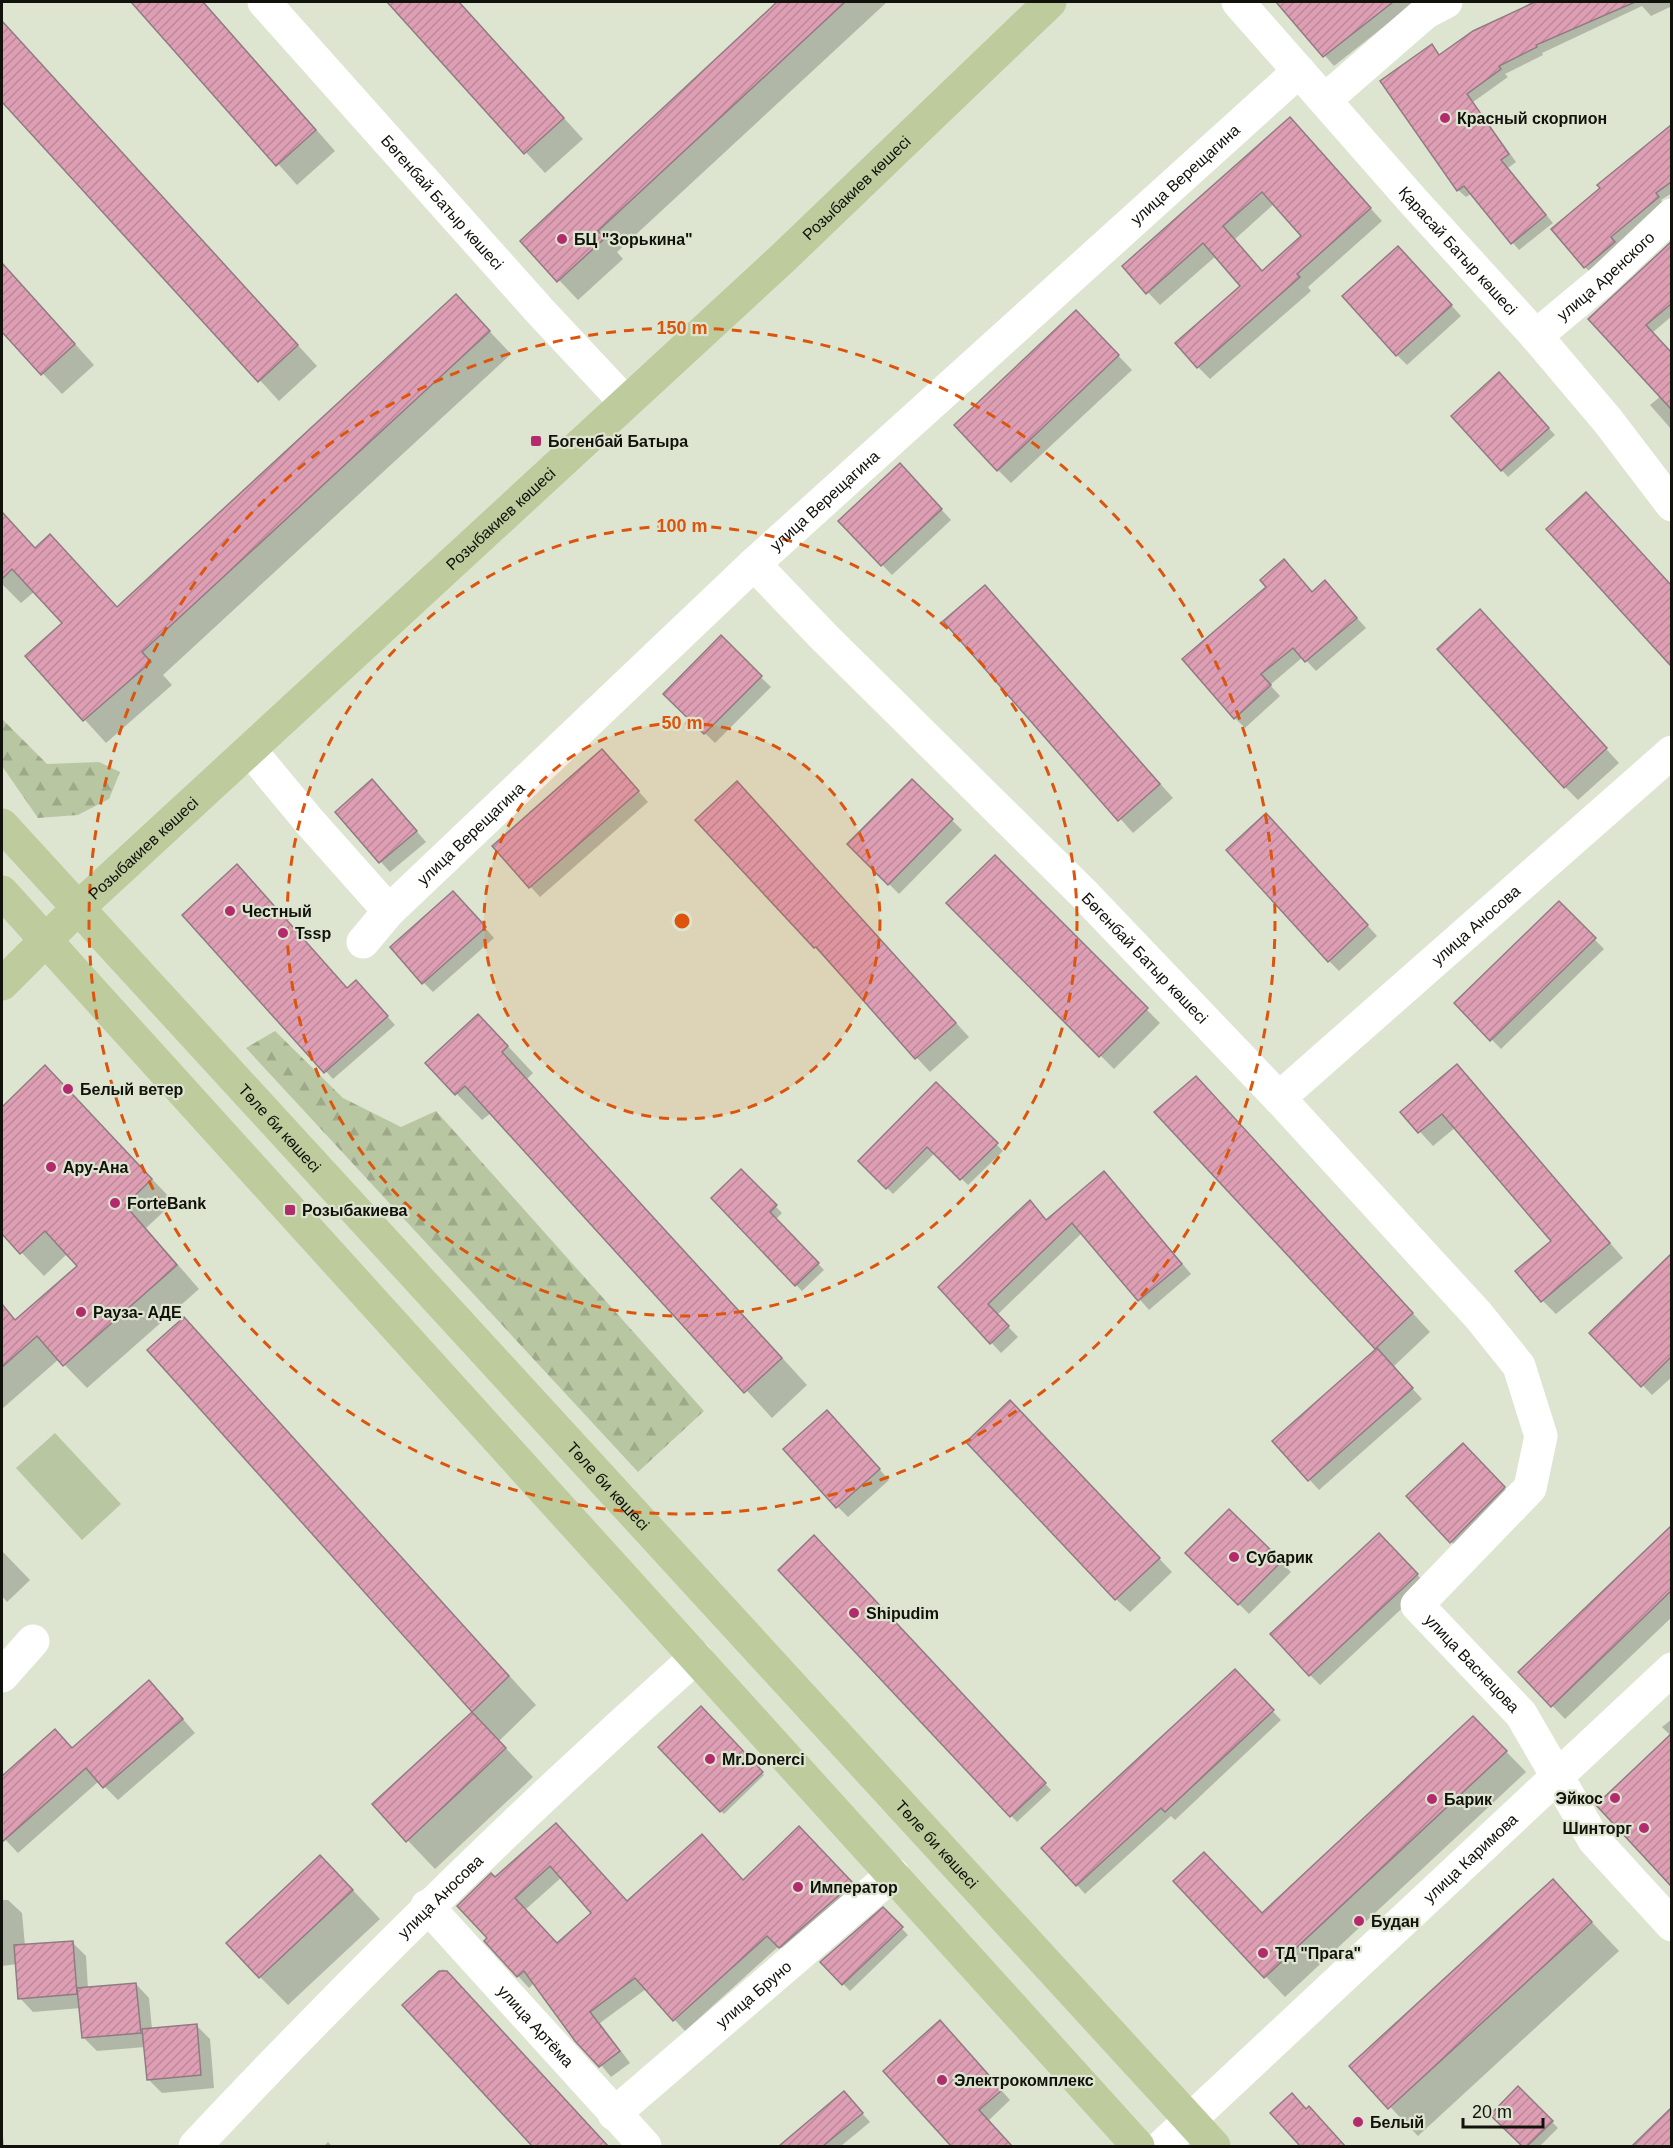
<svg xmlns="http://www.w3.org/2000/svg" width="1673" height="2148" font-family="Arial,sans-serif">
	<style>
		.forest { fill: url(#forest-firs) }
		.park { fill: #b9c6a2 }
		.shadow { fill: #0003; fill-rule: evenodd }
		.building { fill: url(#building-hatch); stroke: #917b83; stroke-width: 1.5; fill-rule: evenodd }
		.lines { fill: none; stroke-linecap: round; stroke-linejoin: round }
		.minor { stroke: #fff; stroke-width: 33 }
		.major { stroke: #bdcb9d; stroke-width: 33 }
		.ring { fill: none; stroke: #dd550c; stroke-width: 3; stroke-dasharray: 10 8 }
		.poi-dot { fill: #b32b6d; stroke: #dde5d0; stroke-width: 2 }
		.labels { text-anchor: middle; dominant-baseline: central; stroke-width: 4.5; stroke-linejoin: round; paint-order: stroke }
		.poi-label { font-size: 16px; font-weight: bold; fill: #10120b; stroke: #dde5d0; text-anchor: start }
		.street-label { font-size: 16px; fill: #10120b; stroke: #dde5d0 }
		.centre { fill: #dd550c; stroke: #dde5d0; stroke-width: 3 }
		.ring-label { font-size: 18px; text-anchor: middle; font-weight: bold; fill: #dd550c; stroke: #dde5d0; stroke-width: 4.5; stroke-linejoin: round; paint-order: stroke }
	</style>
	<defs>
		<pattern id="forest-firs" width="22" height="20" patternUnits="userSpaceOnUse" patternTransform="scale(1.5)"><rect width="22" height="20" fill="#b9c6a2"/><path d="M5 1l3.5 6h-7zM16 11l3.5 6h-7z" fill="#9ea98a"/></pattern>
		<pattern id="building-hatch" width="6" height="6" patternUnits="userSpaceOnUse" patternTransform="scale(1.5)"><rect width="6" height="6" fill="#de9fb5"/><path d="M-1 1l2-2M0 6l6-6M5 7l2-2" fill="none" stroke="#bd889a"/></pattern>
	</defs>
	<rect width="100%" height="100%" fill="#dde5d0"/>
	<g class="forest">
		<path d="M2,719L47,764L99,762L120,772L109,799L78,815L38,818L2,766Z"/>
		<path d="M275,1031L343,1098L401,1127L436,1111L704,1411L638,1472L246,1048Z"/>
	</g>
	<path class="park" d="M55,1433L121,1504L82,1540L16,1468Z"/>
	<g class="shadow">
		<path d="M133,2H204L335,151L297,185Z"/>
		<path d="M389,2H459L583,139L545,173Z"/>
		<path d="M779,2H887L617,252L623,259L578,300L522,241Z"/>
		<path d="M1278,2H1415L1334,66Z"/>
		<path d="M1528,2H1672V6L1651,16L1642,6L1542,53L1543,55L1505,74L1508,77L1473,102L1516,162L1508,168L1553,223L1519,250L1471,194L1466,197L1458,190L1432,46L1441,56L1530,6Z"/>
		<path d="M3,25L317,366L279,401L2,99Z"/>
		<path d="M1290,119L1382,221L1308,287L1311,291L1210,379L1198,367L1243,286L1216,256L1160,305L1124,267ZM1274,204L1303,236L1262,272L1234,240Z"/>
		<path d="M1672,127V193L1661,200L1664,205L1616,245L1620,249L1591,273L1585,267L1602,188L1650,142Z"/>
		<path d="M1672,249V316L1652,333L1662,356L1672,367V430L1650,405L1661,396L1590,319Z"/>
		<path d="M1408,258L1461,316L1407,365L1397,355Z"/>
		<path d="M2,263L94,365L62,394L2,330Z"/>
		<path d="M478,319L511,354L163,675L172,685L106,743L27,656L65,623L35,591L21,603L2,584V512L36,549L118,609Z"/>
		<path d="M1090,326L1132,370L1011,483L998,470Z"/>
		<path d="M1505,381L1555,435L1508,477L1453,416Z"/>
		<path d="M910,475L951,520L892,575L840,521Z"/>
		<path d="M1593,501L1672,587V664L1548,529Z"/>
		<path d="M1325,582L1366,628L1316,671L1303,657L1270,685L1280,696L1245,728L1235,718L1268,588L1313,593Z"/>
		<path d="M985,587L1173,798L1133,833L946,621Z"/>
		<path d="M1494,625L1619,763L1578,800L1565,787Z"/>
		<path d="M721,638L771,687L715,743L665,694Z"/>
		<path d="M612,761L648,802L540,897L494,847Z"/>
		<path d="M912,781L962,830L899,894L849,844Z"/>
		<path d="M737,783L969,1037L930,1072L697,820Z"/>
		<path d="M382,791L426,842L390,872L337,813Z"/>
		<path d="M1276,825L1377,936L1339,971L1329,961Z"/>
		<path d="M995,857L1160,1023L1114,1069L948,903Z"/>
		<path d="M245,873L347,990L363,989L395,1025L333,1079L185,915Z"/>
		<path d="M463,903L494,938L433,992L423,982Z"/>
		<path d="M1559,903L1604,949L1501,1049L1456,1003Z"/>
		<path d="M504,1042L533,1073L527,1079L807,1385L772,1418L491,1113L482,1120L427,1063Z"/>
		<path d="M45,1067L174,1202L146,1228L199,1289L87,1388L59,1359L2,1409V1306L16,1321L79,1266L68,1253L44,1276L2,1232V1109Z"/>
		<path d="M1470,1080L1623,1258L1556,1314L1543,1301L1553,1241L1456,1127L1433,1146L1402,1112Z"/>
		<path d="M936,1084L1003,1151L968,1185L935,1153L893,1194L860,1161Z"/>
		<path d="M1214,1096L1430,1332L1393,1367L1422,1399L1319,1490L1274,1441L1377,1350L1156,1112Z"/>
		<path d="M741,1171L782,1213L776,1219L824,1270L802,1291L713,1198Z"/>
		<path d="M1114,1183L1191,1274L1149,1310L1082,1233L997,1315L1018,1337L1001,1353L940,1287Z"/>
		<path d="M1672,1262V1377L1652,1395L1592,1333Z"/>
		<path d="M184,1319L536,1705L499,1741L533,1777L435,1869L374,1805L474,1712L149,1351Z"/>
		<path d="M1023,1415L1172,1572L1130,1612L1116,1599Z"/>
		<path d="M837,1422L889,1480L848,1517L838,1507Z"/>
		<path d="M1473,1455L1514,1498L1461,1552L1408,1497Z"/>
		<path d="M1229,1511L1291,1572L1249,1614L1188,1553Z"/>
		<path d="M1672,1528V1617L1565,1719L1520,1672Z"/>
		<path d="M821,1543L1051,1790L1017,1822L780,1570Z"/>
		<path d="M1389,1545L1427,1585L1320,1685L1310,1675Z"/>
		<path d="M2,1551L30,1580L7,1602L2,1596Z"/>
		<path d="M1243,1680L1281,1720L1175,1820L1171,1816L1085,1894L1077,1885Z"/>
		<path d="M163,1696L195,1733L118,1800L99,1781L18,1853L2,1836V1778L54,1731L73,1750Z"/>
		<path d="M701,1708L764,1775L724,1814L660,1747Z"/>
		<path d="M1672,1719V1884L1598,1806L1671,1736L1662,1727Z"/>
		<path d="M1493,1738L1526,1772L1285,1997L1175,1881L1263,1915Z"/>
		<path d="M556,1825L627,1903L744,1881L811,1840L863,1895L791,1958L779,1946L685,2031L646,1989L600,2023L630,2063L611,2077L534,1983L529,1988L486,1941L489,1938L495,1879ZM562,1877L593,1913L558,1945L525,1910Z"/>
		<path d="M1553,1881L1619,1951L1418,2136L1351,2066Z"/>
		<path d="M348,1885L380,1919L288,2005L260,1977Z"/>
		<path d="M2,1900H8L22,1913L25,1946L72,1942L86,1956L88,1989L136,1984L149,1998L152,2029L196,2025L210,2039L214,2088L162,2093L148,2079L145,2047L97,2051L83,2037L81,2008L33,2012L20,1998L17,1964L2,1966Z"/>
		<path d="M883,1909L908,1935L850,1991L822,1962Z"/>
		<path d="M443,1969L463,1989L608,2146H534L404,2005Z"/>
		<path d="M950,2032L1010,2100L988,2121L1011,2146H953L885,2071Z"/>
		<path d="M1518,2088L1558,2128L1540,2146H1524L1492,2115Z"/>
		<path d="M844,2093L870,2122L841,2146H782Z"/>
		<path d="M1306,2110L1318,2117L1344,2146H1302L1272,2113Z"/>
		<path d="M1672,2110V2146H1634Z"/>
		<path d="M2,2135L3,2136L4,2146H2Z"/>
		<path d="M328,2142L332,2146H324Z"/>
	</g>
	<g class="building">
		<path d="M131,2H203L316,130L276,166Z"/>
		<path d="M387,2H459L564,118L524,154Z"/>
		<path d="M777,2H845L598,231L605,238L557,282L520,241Z"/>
		<path d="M1276,2H1393L1323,57Z"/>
		<path d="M1535,2H1635L1536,45L1537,47L1499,66L1501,69L1467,94L1509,154L1501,160L1546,215L1511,244L1464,186L1457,191L1380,81L1432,44L1439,55L1473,31Z"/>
		<path d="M2,21L298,345L258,382L2,102Z"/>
		<path d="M1290,117L1371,208L1297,274L1300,277L1197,368L1175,343L1240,286L1203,243L1146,294L1122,266ZM1262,192L1301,236L1262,271L1223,226Z"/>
		<path d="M1671,125V182L1656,193L1659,197L1611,237L1615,242L1584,268L1551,229L1600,188L1597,185Z"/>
		<path d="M1671,242V304L1646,325L1671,352V409L1588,319Z"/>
		<path d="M1398,246L1452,305L1396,356L1342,296Z"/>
		<path d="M2,263L75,344L41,375L2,332Z"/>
		<path d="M456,294L490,331L142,652L151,662L83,721L25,656L62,623L12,569L2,579V512L35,548L50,534L117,607Z"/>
		<path d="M1076,310L1119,355L997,471L954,425Z"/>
		<path d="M1499,372L1549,428L1501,471L1451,416Z"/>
		<path d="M900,463L942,509L881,566L838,521Z"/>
		<path d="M1586,492L1671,585V666L1546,529Z"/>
		<path d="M1284,559L1312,592L1325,580L1357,618L1305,662L1293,648L1261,674L1271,685L1234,719L1182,659L1266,587L1260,580Z"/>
		<path d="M985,585L1160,784L1118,821L943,621Z"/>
		<path d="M1480,609L1607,748L1564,788L1437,649Z"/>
		<path d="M721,635L762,676L704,734L663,694Z"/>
		<path d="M602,749L639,791L529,888L492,846Z"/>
		<path d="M372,779L417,831L379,863L335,812Z"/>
		<path d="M912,779L953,819L888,885L847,844Z"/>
		<path d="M737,781L956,1023L915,1059L816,947L814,948L695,820Z"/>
		<path d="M1266,813L1368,925L1328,962L1226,850Z"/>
		<path d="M995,855L1148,1008L1099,1057L946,903Z"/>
		<path d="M237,864L347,988L356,980L388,1016L324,1073L182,915Z"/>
		<path d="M453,891L486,927L422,984L390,947Z"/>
		<path d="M1559,901L1596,938L1490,1041L1454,1003Z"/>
		<path d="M478,1014L508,1046L502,1052L782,1358L744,1393L465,1086L455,1095L425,1063Z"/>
		<path d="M1457,1064L1610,1243L1541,1302L1515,1271L1551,1241L1442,1114L1418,1133L1400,1112Z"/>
		<path d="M45,1065L152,1179L125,1205L177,1265L63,1366L37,1336L2,1367V1304L15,1320L77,1266L45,1231L20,1254L2,1234V1107Z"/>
		<path d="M1196,1076L1413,1313L1375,1349L1154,1112Z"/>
		<path d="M936,1082L998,1143L960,1180L927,1147L886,1189L858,1161Z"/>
		<path d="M741,1169L777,1205L770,1212L819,1263L795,1286L711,1198Z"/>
		<path d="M1104,1171L1182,1264L1138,1301L1072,1223L988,1304L1009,1326L990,1344L938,1287L1030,1200L1046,1220Z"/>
		<path d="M1671,1254V1357L1641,1387L1589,1333Z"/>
		<path d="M184,1317L509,1676L472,1712L147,1350Z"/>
		<path d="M1377,1348L1413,1388L1308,1481L1272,1441Z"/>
		<path d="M1010,1400L1160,1558L1115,1600L966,1442Z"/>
		<path d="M827,1410L880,1469L836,1508L783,1449Z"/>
		<path d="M1463,1443L1505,1487L1450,1543L1406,1496Z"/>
		<path d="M1229,1509L1282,1561L1238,1605L1185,1553Z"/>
		<path d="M1671,1526V1591L1551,1707L1518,1672Z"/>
		<path d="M1379,1533L1418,1574L1309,1676L1270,1634Z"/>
		<path d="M814,1535L1046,1783L1010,1817L778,1570Z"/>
		<path d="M1235,1669L1274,1710L1165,1812L1161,1808L1076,1886L1041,1848Z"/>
		<path d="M149,1680L183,1719L103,1788L86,1768L2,1842V1776L55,1729L72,1748Z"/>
		<path d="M701,1706L763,1772L720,1812L658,1747Z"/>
		<path d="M472,1712L506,1748L406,1842L372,1804Z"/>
		<path d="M1473,1716L1507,1751L1264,1978L1173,1881L1204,1852L1262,1913Z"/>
		<path d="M1671,1734V1886L1596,1805Z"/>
		<path d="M556,1823L627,1901L702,1834L743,1880L799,1826L853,1883L779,1948L767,1936L673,2021L635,1978L590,2012L620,2051L599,2067L575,2041L524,1971L517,1977L484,1941L487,1938L457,1906L491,1873L495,1877ZM550,1866L591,1913L557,1943L515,1898Z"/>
		<path d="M320,1855L353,1890L259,1978L226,1943Z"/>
		<path d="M1553,1879L1592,1922L1388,2109L1349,2066Z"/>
		<path d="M883,1907L903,1927L842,1985L820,1962Z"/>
		<path d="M73,1941L77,1994L18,1999L14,1945Z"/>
		<path d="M439,1971H447L608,2146H532L402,2005Z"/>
		<path d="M136,1983L141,2033L82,2038L77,1988Z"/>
		<path d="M940,2020L1002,2090L979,2110L1012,2146H951L883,2071Z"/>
		<path d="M197,2024L201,2075L147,2080L142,2029Z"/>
		<path d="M1518,2086L1553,2121L1527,2146H1522L1490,2115Z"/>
		<path d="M844,2091L863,2113L823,2146H779Z"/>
		<path d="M1292,2093L1306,2109L1309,2106L1345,2146H1300L1270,2113Z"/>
		<path d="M1671,2108V2146H1632Z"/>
	</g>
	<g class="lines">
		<g class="minor">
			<path id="s1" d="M264,2L539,310L625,402"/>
			<path id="s2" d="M1238,2L1414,202L1536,336L1608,421L1672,505"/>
			<path d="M1325,100L1425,13L1446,2"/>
			<path id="s3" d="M1536,336L1602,281L1672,215"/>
			<path id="s4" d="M754,564L823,636L1083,893L1279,1098L1478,1315L1519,1366L1541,1436L1530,1488L1417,1605L1521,1714L1594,1840L1672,1925"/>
			<path d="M250,750L309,821L389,911"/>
			<path id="s5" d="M363,942L389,911L754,564L1299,71"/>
			<path id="s6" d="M1279,1098L1672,752"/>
			<path d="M2,1676L33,1641"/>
			<path id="s7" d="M427,1906L645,2146"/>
			<path id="s8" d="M614,2114L893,1874"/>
			<path id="s9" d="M195,2146C355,1976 521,1813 696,1657"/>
			<path id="s10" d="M1162,2146L1672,1669"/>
		</g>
		<g class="major">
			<path id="s11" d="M2,825L1214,2146"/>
			<path d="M2,892L1138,2146"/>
			<path id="s12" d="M2,984L78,908L784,257L1050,2"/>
		</g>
	</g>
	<circle cx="682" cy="921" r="198" fill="#dd550c" fill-opacity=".12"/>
	<g class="ring">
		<circle cx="682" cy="921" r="198"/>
		<circle cx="682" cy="921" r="395"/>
		<circle cx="682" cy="921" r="593"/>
	</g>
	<g class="poi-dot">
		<circle cx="1445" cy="118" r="6"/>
		<circle cx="562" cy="239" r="6"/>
		<rect x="530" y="435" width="12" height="12" rx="3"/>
		<circle cx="230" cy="911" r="6"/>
		<circle cx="283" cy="933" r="6"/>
		<circle cx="68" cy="1089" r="6"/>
		<circle cx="51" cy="1167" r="6"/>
		<circle cx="115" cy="1203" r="6"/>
		<rect x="284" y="1204" width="12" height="12" rx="3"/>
		<circle cx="81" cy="1312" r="6"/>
		<circle cx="1234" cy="1557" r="6"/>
		<circle cx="854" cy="1613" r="6"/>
		<circle cx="710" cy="1759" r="6"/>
		<circle cx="1615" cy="1798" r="6"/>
		<circle cx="1432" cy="1799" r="6"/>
		<circle cx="1644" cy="1828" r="6"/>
		<circle cx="798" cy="1887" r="6"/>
		<circle cx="1359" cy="1921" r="6"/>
		<circle cx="1263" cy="1953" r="6"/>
		<circle cx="942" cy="2080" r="6"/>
		<circle cx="1358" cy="2122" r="6"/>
	</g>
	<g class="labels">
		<g class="poi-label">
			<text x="1457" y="118">Красный скорпион</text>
			<text x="574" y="239">БЦ "Зорькина"</text>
			<text x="548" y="441">Богенбай Батыра</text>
			<text x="242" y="911">Честный</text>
			<text x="295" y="933">Tssp</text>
			<text x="80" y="1089">Белый ветер</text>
			<text x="63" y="1167">Ару-Ана</text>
			<text x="127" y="1203">ForteBank</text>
			<text x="302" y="1210">Розыбакиева</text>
			<text x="93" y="1312">Рауза- АДЕ</text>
			<text x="1246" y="1557">Субарик</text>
			<text x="866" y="1613">Shipudim</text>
			<text x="722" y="1759">Mr.Donerci</text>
			<text x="1603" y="1798" text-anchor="end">Эйкос</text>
			<text x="1444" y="1799">Барик</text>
			<text x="1632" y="1828" text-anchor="end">Шинторг</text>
			<text x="810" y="1887">Император</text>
			<text x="1371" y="1921">Будан</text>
			<text x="1275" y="1953">ТД "Прага"</text>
			<text x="954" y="2080">Электрокомплекс</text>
			<text x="1370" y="2122">Белый</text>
		</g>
		<g class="street-label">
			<text stroke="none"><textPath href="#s5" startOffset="1125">улица Верещагина</textPath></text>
			<text stroke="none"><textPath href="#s12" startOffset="1168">Розыбакиев көшесі</textPath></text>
			<text stroke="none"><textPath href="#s1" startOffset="268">Бөгенбай Батыр көшесі</textPath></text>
			<text stroke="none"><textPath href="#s2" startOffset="332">Қарасай Батыр көшесі</textPath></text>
			<text stroke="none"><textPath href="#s3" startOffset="92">улица Аренского</textPath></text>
			<text stroke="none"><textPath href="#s5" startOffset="639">улица Верещагина</textPath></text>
			<text stroke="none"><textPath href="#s12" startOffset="682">Розыбакиев көшесі</textPath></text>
			<text stroke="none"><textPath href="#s5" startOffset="153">улица Верещагина</textPath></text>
			<text stroke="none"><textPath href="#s12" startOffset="196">Розыбакиев көшесі</textPath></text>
			<text stroke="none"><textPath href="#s6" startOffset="262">улица Аносова</textPath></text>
			<text stroke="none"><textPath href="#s4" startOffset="555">Бөгенбай Батыр көшесі</textPath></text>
			<text stroke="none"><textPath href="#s11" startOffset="411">Төле би көшесі</textPath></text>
			<text stroke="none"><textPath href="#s11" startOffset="897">Төле би көшесі</textPath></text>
			<text stroke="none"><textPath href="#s4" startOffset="1478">улица Васнецова</textPath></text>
			<text stroke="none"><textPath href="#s11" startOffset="1383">Төле би көшесі</textPath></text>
			<text stroke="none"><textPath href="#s10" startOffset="422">улица Каримова</textPath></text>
			<text stroke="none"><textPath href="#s9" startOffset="350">улица Аносова</textPath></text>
			<text stroke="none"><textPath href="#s8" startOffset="184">улица Бруно</textPath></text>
			<text stroke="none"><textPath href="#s7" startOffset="162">улица Артёма</textPath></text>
		</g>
	</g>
	<circle cx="682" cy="921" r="9" class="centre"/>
	<g class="ring-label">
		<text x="682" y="334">150 m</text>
		<text x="682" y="532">100 m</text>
		<text x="682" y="729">50 m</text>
	</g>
	<rect width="1673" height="2148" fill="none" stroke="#10120b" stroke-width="6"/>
	<path d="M1463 2118v9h80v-9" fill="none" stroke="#10120b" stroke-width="3"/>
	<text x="1472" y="2118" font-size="18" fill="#10120b" stroke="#dde5d0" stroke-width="4.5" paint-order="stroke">20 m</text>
</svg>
